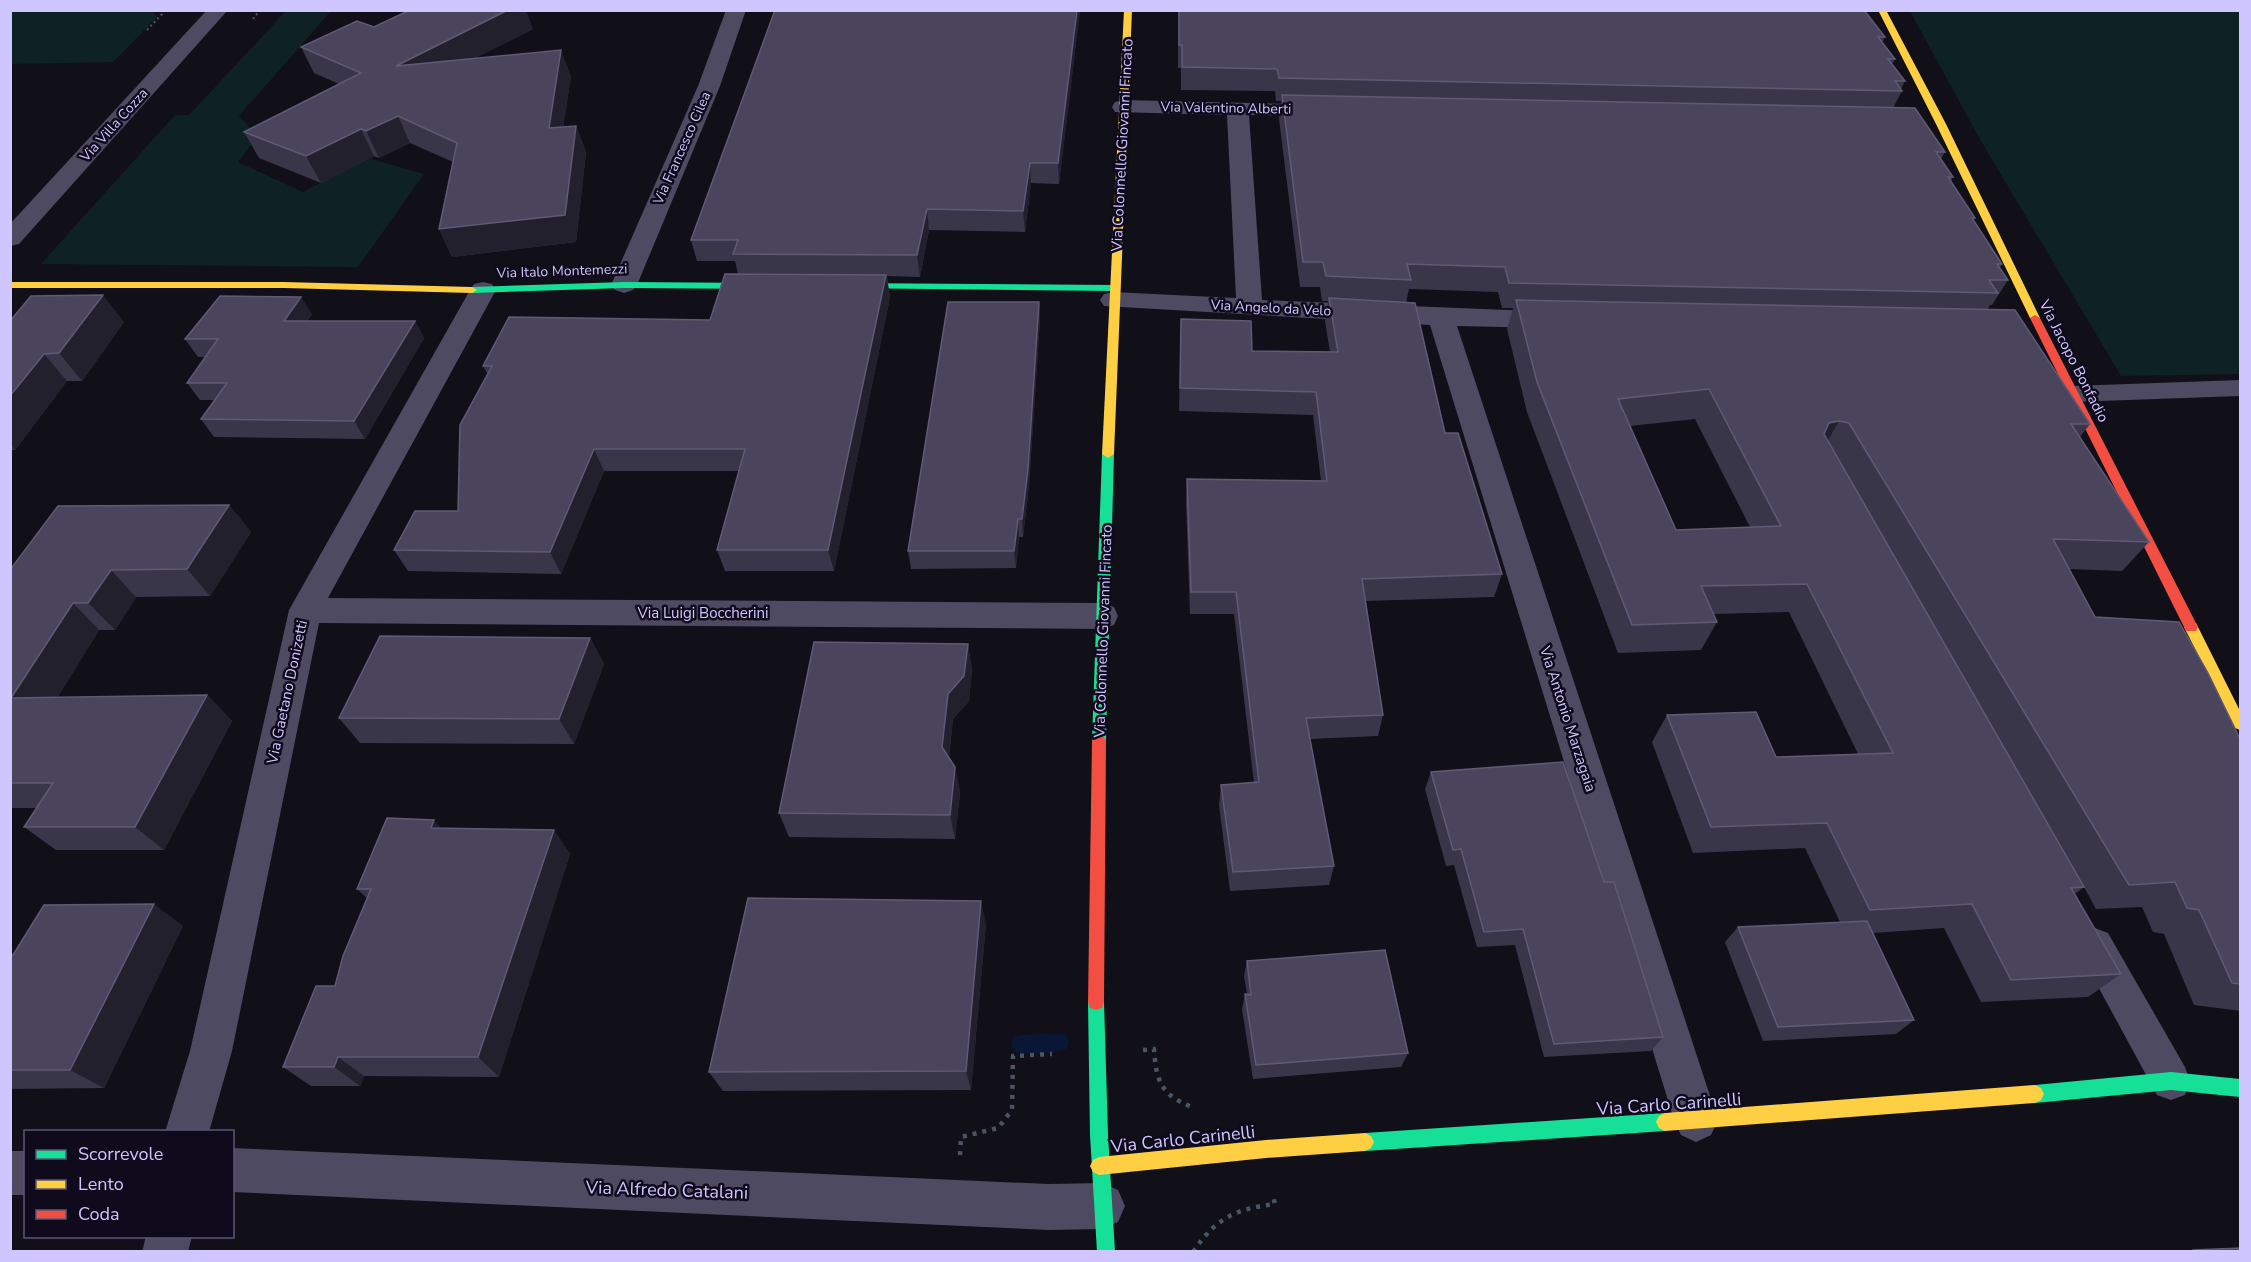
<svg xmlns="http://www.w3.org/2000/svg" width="2251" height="1262" font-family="'Nunito Sans',sans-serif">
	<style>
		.green { fill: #0e2224 }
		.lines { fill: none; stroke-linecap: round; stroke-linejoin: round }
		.stream { fill: #091635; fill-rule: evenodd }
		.path-far1 { stroke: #485664; stroke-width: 2; stroke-dasharray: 2 3; stroke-linecap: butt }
		.path { stroke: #485664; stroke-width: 4.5; stroke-dasharray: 4 6; stroke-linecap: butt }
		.lane { fill: #4d4a61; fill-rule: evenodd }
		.street { fill: #4d4a61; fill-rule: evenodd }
		.fast { fill: #16e098; fill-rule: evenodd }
		.slow { fill: #ffcf43; fill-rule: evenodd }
		.jam { fill: #f24e42; fill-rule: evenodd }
		.wall { fill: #3a364a; fill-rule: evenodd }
		.shaded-wall { fill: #23202e }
		.building { fill: #4a455d; stroke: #5f5a76; stroke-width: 1.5; fill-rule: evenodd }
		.labels { text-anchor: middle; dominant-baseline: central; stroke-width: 5; stroke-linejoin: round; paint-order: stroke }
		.far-street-label { font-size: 14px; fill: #cfc6ff; stroke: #0f0b1c }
		.street-label { font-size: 15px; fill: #cfc6ff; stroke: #0f0b1c }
		.near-street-label { font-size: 18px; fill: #cfc6ff; stroke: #0f0b1c }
	</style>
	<rect width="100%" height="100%" fill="#110f18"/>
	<g class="green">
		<path d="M152,10L157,17L113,62L11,64V11Z"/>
		<path d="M286,11H331L239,116L258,136L238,162L303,192L368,158L424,174L358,267L41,264L175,115H189Z"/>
		<path d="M1910,11H2240V374L2121,376L1978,136Z"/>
	</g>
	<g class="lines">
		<path class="stream" d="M1060,1033L1067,1035L1069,1042L1067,1049C1053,1054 1027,1056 1013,1051L1011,1044L1013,1037L1020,1035Z"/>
		<g class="path-far1">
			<path d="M253,19L260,10"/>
			<path d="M147,30L162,14L161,10"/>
		</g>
		<g class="path">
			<path d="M1143,1050L1154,1049C1156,1081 1161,1095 1192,1107"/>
			<path d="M960,1155L961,1137L998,1128L1012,1110L1013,1056L1052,1054"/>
			<path d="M1193,1252C1216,1218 1235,1209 1275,1204L1273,1196"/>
		</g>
		<g class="lane">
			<path d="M2240,380V396L2072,402L2063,400L2059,394L2063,388L2072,386Z"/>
			<path d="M2095,928L2108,933L2185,1067L2190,1081L2185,1095L2171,1100L2157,1095L2082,957L2077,945L2082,933Z"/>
		</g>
		<g class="street">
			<path d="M207,10H228L19,244L10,246V224Z"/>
			<path d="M726,10H746L720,86L637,285L633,290L624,293L615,290L611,285L698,86Z"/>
			<path d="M1123,100L1332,105L1335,110L1332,115L1324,117L1249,115L1262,300L1555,312L1564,314L1568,320L1564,326L1555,328L1457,326L1718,1120L1711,1135L1696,1142L1681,1135L1674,1120L1430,325L1104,306L1100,300L1104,294L1113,292L1236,298L1227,115L1115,112L1112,107L1115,102Z"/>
			<path d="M483,282L492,284L496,290L328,598L1102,603L1114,607L1118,616L1114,625L1102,629L319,623L232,1051L209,1132H165L190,1051L289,610L470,290L474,284Z"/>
			<path d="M232,1148L1049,1184L1102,1183L1118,1190L1125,1206L1118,1222L1102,1229L1049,1230L232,1192Z"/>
			<rect x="10" y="1151" width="16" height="44"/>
			<path d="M146,1236H192L188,1252H142Z"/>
		</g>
		<g class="fast">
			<path d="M624,282L765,283L770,286L765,289L624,288L472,293L467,290L472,287Z"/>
			<path d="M844,283L1115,285L1120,288L1115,291L840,288L839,286Z"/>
			<path d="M1108,450L1114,454L1106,741L1104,745L1099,747L1094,745L1092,741L1102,454Z"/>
			<path d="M1096,994L1102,996L1104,1002L1108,1135L1115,1252H1097L1090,1135L1088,1002L1090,996Z"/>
			<path d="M2171,1072L2240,1079V1097L2171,1090L2035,1103L2029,1100L2026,1094L2029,1088L2035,1085Z"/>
			<path d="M1665,1113L1671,1116L1674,1122L1671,1128L1665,1131L1365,1151L1359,1148L1356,1142L1359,1136L1365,1133Z"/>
		</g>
		<g class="slow">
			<path d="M1124,10H1132L1114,454L1108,458L1102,454Z"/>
			<path d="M1878,10H1886L1946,124L2040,318L2039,320L2035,321L2030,318L1936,124Z"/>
			<path d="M10,282H284L472,287L477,290L472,293L284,288H10Z"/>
			<path d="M2191,622L2196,623L2240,711V730L2235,728L2184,627L2186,623Z"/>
			<path d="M2035,1085L2041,1088L2044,1094L2041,1100L2035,1103L1665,1131L1659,1128L1656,1122L1659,1116L1665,1113Z"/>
			<path d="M1365,1133L1371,1136L1374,1142L1371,1148L1365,1151L1266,1158L1099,1175L1093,1172L1090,1166L1093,1160L1099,1157L1266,1140Z"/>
		</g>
		<g class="jam">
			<path d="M2035,315L2040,318L2198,627L2196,631H2186L2184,627L2030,318Z"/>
			<path d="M1099,735L1104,737L1106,741L1104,1002L1102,1008L1096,1010L1090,1008L1088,1002L1092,741L1094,737Z"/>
		</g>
	</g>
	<g class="wall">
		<path d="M775,10H1080L1059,184L1031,183L1025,232L929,230L920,277L887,276L890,297L834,571H725L717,550L739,471H604L561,574L408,571L394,550L458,511L488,375L483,366L710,320L738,274L735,261H697L691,240Z"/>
		<path d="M1178,10H1864L1885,37L1882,43L1895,59L1892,64L1905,81L1901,89L1902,91L1893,108L1945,152L1941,159L1953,177L1951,181L1975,218L1973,220L2002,264L2000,268L2008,280L1992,305H1990L1988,309L2090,424L2080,437L2149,542L2122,571L2069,569L2095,617L2241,741V1011L2194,1005L2164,934L2153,932L2142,907L2096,909L2084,887L2075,894L2121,974L2088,997L1981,1002L1944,928L1873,933L1914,1020L1896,1034L1763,1041L1725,942L1738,927L1840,922L1805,848L1693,853L1652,742L1667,715L1776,757L1858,754L1789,612L1714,614L1717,622L1701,650L1618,653L1527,412L1507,329L1513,308H1502L1498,292L1409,289L1406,303L1445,433L1502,574L1494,597L1366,601L1383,715L1378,736L1310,739L1334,866L1329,885L1230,891L1219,805L1221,785L1254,783L1234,614H1190L1186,502L1187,479L1321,481L1313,415L1179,411L1181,319L1252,351L1330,352L1325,321L1328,301H1322L1320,287H1300L1279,119L1281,101H1276L1275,91L1181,90V68H1178ZM1695,419L1750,527L1676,530L1630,426Z"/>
		<path d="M374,27L533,29L475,58L571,76L563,127L576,126L586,152L576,242L452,257L439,229L453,162L410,143L379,158L374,156L321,183L259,158L244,132L339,84L314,73L301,47Z"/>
		<path d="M1039,302L1040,320L1029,486L1023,537H1019L1016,568L911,569L908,551Z"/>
		<path d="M312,314L307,321H415L424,338L365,439L214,437L201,419L215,400H200L187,383L206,357H198L185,339Z"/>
		<path d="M10,321L124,322L82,381H67L15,450H10Z"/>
		<path d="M229,505L251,532L210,596L136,597L115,630H99L57,698L207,695L232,721L164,850H56L24,827L37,808H10V570Z"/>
		<path d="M590,638L604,664L574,744L360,743L339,718Z"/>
		<path d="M968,644L972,670L969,701L953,719L949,757L955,767L960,792L955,839L789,837L779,813Z"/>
		<path d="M1431,772L1663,1037L1651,1051L1544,1057L1515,945L1477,947L1454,865L1446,866L1425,789Z"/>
		<path d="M441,828L554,830L570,854L499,1077L364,1076L360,1086H311L283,1067L335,986L367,898L357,889Z"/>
		<path d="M986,924L971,1090L723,1091L709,1072Z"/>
		<path d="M183,926L104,1088L10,1089V955Z"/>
		<path d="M1247,961L1408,1053L1401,1067L1253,1079L1242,1009L1245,994H1247L1244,976Z"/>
	</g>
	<g class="shaded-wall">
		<path d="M508,10H526L533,29L408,92L396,66Z"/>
		<path d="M1077,10H1080L1059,184L1058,163Z"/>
		<path d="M561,50L571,76L559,155L549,128Z"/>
		<path d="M398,116L410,143L379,158L366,131Z"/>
		<path d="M576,126L586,152L576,242L452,257L439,229Z"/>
		<path d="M361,129L374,156L321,183L306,156Z"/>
		<path d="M1030,163L1031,183L1025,232L1023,211Z"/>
		<path d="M927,209L929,230L920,277L917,255Z"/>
		<path d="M886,275L890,297L834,571L828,550Z"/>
		<path d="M103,295L124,322L82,381L59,353Z"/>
		<path d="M301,297L312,314L295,338L284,321Z"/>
		<path d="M1039,302L1040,320L1029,486L1023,537L1022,519Z"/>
		<path d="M415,321L424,338L365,439L354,421Z"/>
		<path d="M44,354L67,381L15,450L10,444V396Z"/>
		<path d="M1839,421L1822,451L1813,453L1829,423Z"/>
		<path d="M594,449L604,471L561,574L550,552Z"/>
		<path d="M229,505L251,532L210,596L187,569Z"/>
		<path d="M1018,519L1019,537L1016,568L1014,551Z"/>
		<path d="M111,570L136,597L115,630L88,603Z"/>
		<path d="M73,603L99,630L41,724L11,698Z"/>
		<path d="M590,638L604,664L574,744L559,719Z"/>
		<path d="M968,644L972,670L969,701L953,719L947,772L942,747L948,694Z"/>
		<path d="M207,695L232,721L164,850L135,827Z"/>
		<path d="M955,767L960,792L955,839L950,815Z"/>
		<path d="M434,820L454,843L431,828Z"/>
		<path d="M554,830L570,854L499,1077L478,1057Z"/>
		<path d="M981,901L986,924L971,1090L966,1071Z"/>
		<path d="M154,904L183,926L104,1088L70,1070Z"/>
		<path d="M338,1057L364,1076L360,1086L334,1067Z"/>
	</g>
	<g class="building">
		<path d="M410,10H508L396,66L561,50L549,128L576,126L565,215L439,229L457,143L398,116L366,131L361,129L306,156L244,132L361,73L301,47L357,21L374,27Z"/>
		<path d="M775,10H1077L1058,163H1030L1023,211L927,209L917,255L733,254L738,240H691Z"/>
		<path d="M1179,10H1864L1885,37H1878L1895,59H1888L1905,81H1895L1902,91L1279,78L1277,69L1182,67V45H1179Z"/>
		<path d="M1282,95L1915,108L1945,152H1936L1953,177H1948L1975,218H1972L2002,264H1997L2008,280H1989L1998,293L1509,283L1505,267L1407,264L1411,280L1326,276L1323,262H1303Z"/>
		<path d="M725,274L886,275L828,550H717L745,449H594L550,552L394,550L415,511H458L460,425L492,366H483L509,317L710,320Z"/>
		<path d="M103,295L59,353L44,354L10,396V321L31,296Z"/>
		<path d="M220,296L301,297L284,321H415L354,421L201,419L227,383H187L218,339H185Z"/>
		<path d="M1329,298L1415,303L1445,433H1458L1502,574L1362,579L1383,715L1306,718L1334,866L1233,872L1221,785L1259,782L1236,592H1191L1187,479L1327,481L1316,392L1180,388L1181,319L1251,321L1252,351L1338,352Z"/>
		<path d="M1516,300L2015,310L2090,424H2071L2149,542L2053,539L2095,617L2179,622L2208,673L2241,741V984L2232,983L2199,910L2187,908L2175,882L2129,885L1849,423L1839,421L1829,423L1824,434L2084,887L2071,888L2121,974L2011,980L1972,904L1870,910L1827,823L1711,827L1667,715L1756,712L1776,757L1893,753L1807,584L1701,586L1717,622L1632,625L1537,382ZM1709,389L1781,526L1676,530L1618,399Z"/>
		<path d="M948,302H1039L1028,469L1022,519H1018L1014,551H908Z"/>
		<path d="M229,505L187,569L111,570L88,603H73L11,698L207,695L135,827H24L53,783H10V570L58,506Z"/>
		<path d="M380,636L590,638L559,719L339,718Z"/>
		<path d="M814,642L968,644L964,676L948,694L942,747L955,767L950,815L779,813Z"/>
		<path d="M1563,762L1604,882H1614L1663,1037L1554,1044L1523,929L1484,932L1461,849L1453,850L1431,772Z"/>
		<path d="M387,818L434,820L431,828L554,830L478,1057H338L334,1067H283L316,986H335L343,956L371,889H357Z"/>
		<path d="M748,898L981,901L966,1071L709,1072Z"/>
		<path d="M154,904L70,1070H10V955H13L44,905Z"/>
		<path d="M1867,921L1914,1020L1778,1027L1738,927Z"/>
		<path d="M1385,950L1408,1053L1256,1065L1245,994L1251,995L1247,961Z"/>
		<path d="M2241,1248V1251H2193V1250Z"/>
	</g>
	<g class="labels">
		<g class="far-street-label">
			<text transform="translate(1226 108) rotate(1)">Via Valentino Alberti</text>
			<text transform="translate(114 125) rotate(-48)">Via Villa Cozza</text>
			<text transform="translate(682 148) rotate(-66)">Via Francesco Cilea</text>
			<text transform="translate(562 271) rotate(-2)">Via Italo Montemezzi</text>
			<text transform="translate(1271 308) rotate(3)">Via Angelo da Velo</text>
		</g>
		<g class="street-label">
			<text transform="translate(1122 145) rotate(-87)">Via Colonnello Giovanni Fincato</text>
			<text transform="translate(2074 361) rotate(63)">Via Jacopo Bonfadio</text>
			<text x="703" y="613">Via Luigi Boccherini</text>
			<text transform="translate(1103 631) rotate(-88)">Via Colonnello Giovanni Fincato</text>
			<text transform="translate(287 692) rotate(-78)">Via Gaetano Donizetti</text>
			<text transform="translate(1568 719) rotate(72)">Via Antonio Marzagaia</text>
		</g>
		<g class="near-street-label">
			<text transform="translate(1669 1104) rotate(-4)">Via Carlo Carinelli</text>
			<text transform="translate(1183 1139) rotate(-6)">Via Carlo Carinelli</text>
			<text transform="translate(667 1190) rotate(2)">Via Alfredo Catalani</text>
		</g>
	</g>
	<rect width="2251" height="1262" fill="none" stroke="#cfc6ff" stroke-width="24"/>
	<rect x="24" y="1130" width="210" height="108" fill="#0f0b1c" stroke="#5c5677" stroke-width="1.5"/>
	<rect x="36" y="1150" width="30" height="9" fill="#16e098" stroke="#5c5677" stroke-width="1.5"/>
	<text x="78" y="1160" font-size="18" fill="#cfc6ff">Scorrevole</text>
	<rect x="36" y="1180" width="30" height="9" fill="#ffcf43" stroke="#5c5677" stroke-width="1.5"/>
	<text x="78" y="1190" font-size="18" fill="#cfc6ff">Lento</text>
	<rect x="36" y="1210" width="30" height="9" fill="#f24e42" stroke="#5c5677" stroke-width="1.5"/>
	<text x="78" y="1220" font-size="18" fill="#cfc6ff">Coda</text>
</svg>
